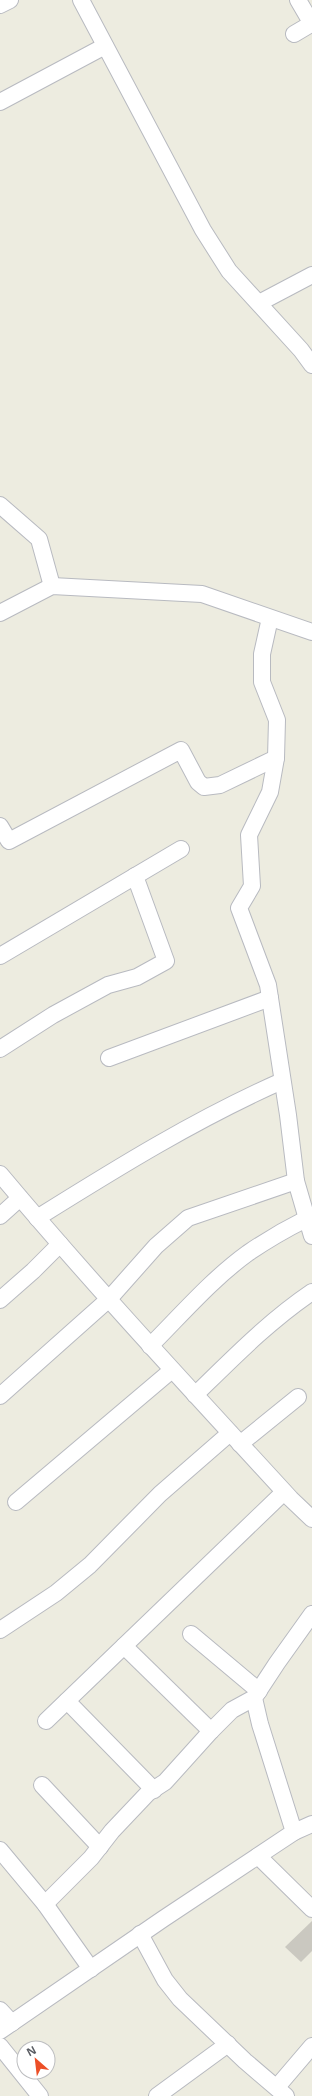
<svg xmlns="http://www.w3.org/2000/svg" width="312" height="2096" font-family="'Noto Sans',sans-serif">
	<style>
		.building { fill: #cac8c0 }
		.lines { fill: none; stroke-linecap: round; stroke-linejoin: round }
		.minor-casing { stroke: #b8bac0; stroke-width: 18 }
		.minor { stroke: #fff; stroke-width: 16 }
	</style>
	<rect width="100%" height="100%" fill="#edece0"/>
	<path class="building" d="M312,1921V1951L301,1962L285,1947Z"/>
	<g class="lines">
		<defs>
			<g id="minor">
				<path d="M81,0L203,230L229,271L301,350L312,365"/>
				<path d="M298,0L312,24"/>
				<path d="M0,5L10,0"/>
				<path d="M294,34L311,24"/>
				<path d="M0,102L105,46"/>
				<path d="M259,303L312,275"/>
				<path d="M0,505L39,539L52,586"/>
				<path d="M0,613L52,586L202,594L312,632"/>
				<path d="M270,618L262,654V682L277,720L276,758L270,792L249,835L252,886L239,908L268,985L288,1115L296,1181L312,1236"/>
				<path d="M0,826L9,841L181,750L198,782L204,787L220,785L276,758"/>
				<path d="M0,956L181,849"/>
				<path d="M0,1049L53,1015L108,985L137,977L166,961L135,876"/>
				<path d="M109,1058L270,998"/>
				<path d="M0,1174C93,1285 193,1392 291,1499L312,1519"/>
				<path d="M0,1216L20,1198"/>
				<path d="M37,1218C117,1168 196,1119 282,1081"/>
				<path d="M0,1300L33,1271L60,1244"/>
				<path d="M150,1346C182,1314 212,1279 248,1253C267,1240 286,1229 306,1219"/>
				<path d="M195,1395C232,1359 269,1321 312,1292"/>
				<path d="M0,1396L109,1299L156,1246L188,1218L296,1181"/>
				<path d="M240,1444L298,1397"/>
				<path d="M16,1502L172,1370"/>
				<path d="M0,1630L56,1593L90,1565L160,1494L230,1433"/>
				<path d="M191,1634L259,1691"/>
				<path d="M124,1646L211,1731"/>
				<path d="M67,1701L154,1790"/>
				<path d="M46,1721L284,1492"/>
				<path d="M42,1785L100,1847"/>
				<path d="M294,1832L312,1824"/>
				<path d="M0,1850L45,1904L91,1969"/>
				<path d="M258,1856L312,1909"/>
				<path d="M45,1904L91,1858L112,1831L148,1793L165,1782L211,1731L232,1710L254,1698"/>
				<path d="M140,1934L165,1980L180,1999L245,2061L286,2096"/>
				<path d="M0,2010L12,2023"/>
				<path d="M0,2031L163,1919L294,1832L260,1724L254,1698L277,1663L312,1614"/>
				<path d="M0,2046L40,2096"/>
				<path d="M277,2087L312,2046"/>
				<path d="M157,2096L228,2044"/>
			</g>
		</defs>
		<use href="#minor" class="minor-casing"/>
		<use href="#minor" class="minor"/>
	</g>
	<g transform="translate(36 2060) rotate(332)"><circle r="19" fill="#ffffff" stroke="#bdbec0"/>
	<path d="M0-3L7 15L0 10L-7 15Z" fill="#ec4f27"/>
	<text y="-6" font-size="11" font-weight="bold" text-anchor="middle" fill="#595c62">N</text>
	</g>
</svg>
